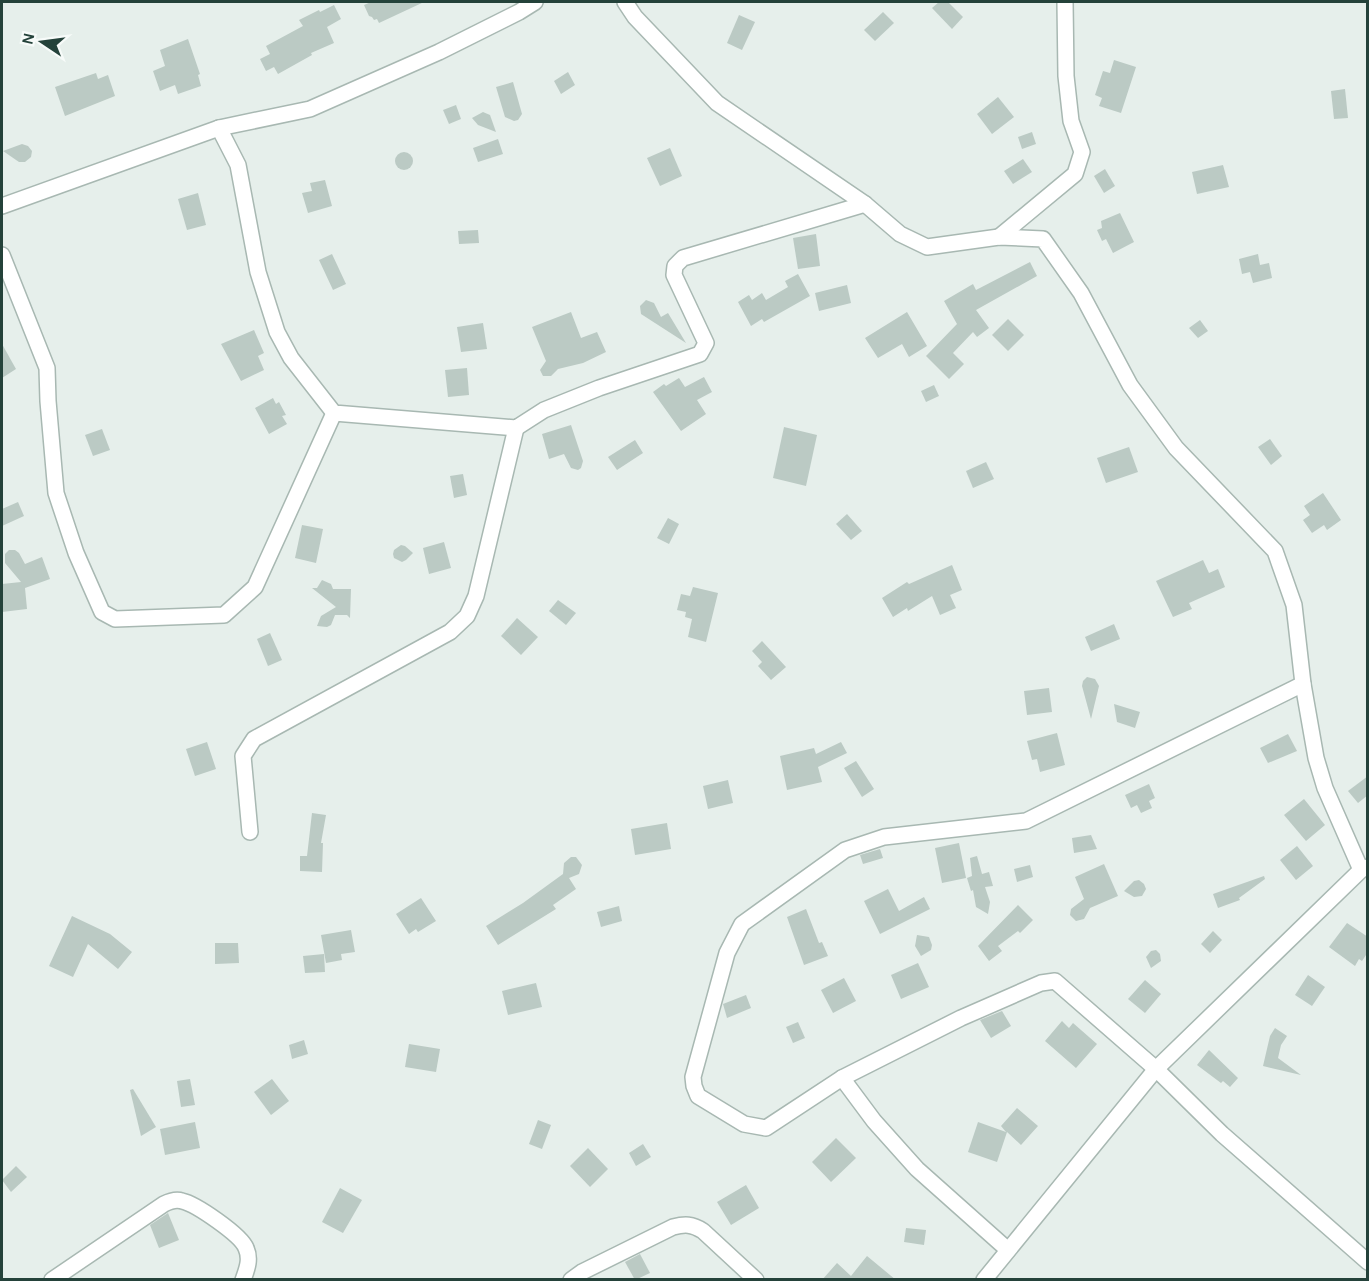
<svg xmlns="http://www.w3.org/2000/svg" width="1369" height="1281" font-family="Karla,sans-serif">
	<style>
		.building { fill: #bbcac4 }
		.lines { fill: none; stroke-linecap: round; stroke-linejoin: round }
		.minor-casing { stroke: #a8b8b2; stroke-width: 18 }
		.minor { stroke: #fff; stroke-width: 15 }
	</style>
	<rect width="100%" height="100%" fill="#e6efeb"/>
	<g class="building">
		<path d="M371,2H424L379,23L377,19L374,20L372,17L369,16L364,5Z"/>
		<path d="M939,2H948L963,17L952,29L932,8Z"/>
		<path d="M334,5L341,19L327,27L334,43L311,53L312,55L278,74L274,67L266,71L260,59L270,54L266,46L303,26L299,20L319,10L320,12Z"/>
		<path d="M883,12L894,23L875,41L864,30Z"/>
		<path d="M739,15L755,22L742,50L727,43Z"/>
		<path d="M188,39L200,74L198,75L201,86L178,94L175,85L160,91L153,71L165,66L160,50Z"/>
		<path d="M1114,60L1136,67L1121,113L1099,106L1102,98L1095,95L1103,71L1110,73Z"/>
		<path d="M568,72L575,85L561,94L554,81Z"/>
		<path d="M96,73L98,79L108,75L115,96L65,116L55,87Z"/>
		<path d="M513,82L522,114L518,120L514,121L505,117L496,87Z"/>
		<path d="M1345,89L1348,118L1334,119L1331,91Z"/>
		<path d="M998,97L1014,117L992,134L977,114Z"/>
		<path d="M456,105L461,119L449,124L443,110Z"/>
		<path d="M483,112L490,115L496,132L478,125L472,118Z"/>
		<path d="M1032,132L1036,144L1022,149L1018,137Z"/>
		<path d="M498,139L503,154L478,162L473,148Z"/>
		<path d="M22,144L28,146L32,151L31,157L25,162H19L3,151Z"/>
		<path d="M670,148L682,176L660,186L647,158Z"/>
		<circle cx="404" cy="161" r="9"/>
		<path d="M1023,159L1032,172L1013,184L1004,171Z"/>
		<path d="M1223,165L1229,187L1197,194L1192,172Z"/>
		<path d="M1105,169L1115,186L1104,193L1094,176Z"/>
		<path d="M325,180L332,206L308,213L302,193L312,191L310,183Z"/>
		<path d="M198,193L206,225L187,230L178,199Z"/>
		<path d="M1120,213L1134,242L1113,253L1106,239L1102,241L1097,230L1102,228L1101,221Z"/>
		<path d="M478,230L479,243L459,244L458,231Z"/>
		<path d="M816,234L820,266L798,269L793,238Z"/>
		<path d="M332,254L346,284L333,290L319,260Z"/>
		<path d="M1258,254L1260,265L1269,263L1272,278L1253,283L1250,272L1242,274L1239,259Z"/>
		<path d="M1030,262L1037,276L976,310L989,328L977,337L973,332L953,353L964,364L949,379L926,356L957,324L944,301L973,284L976,290Z"/>
		<path d="M798,274L810,296L764,322L762,319L751,326L738,302L749,295L752,300L762,293L766,300L788,287L785,281Z"/>
		<path d="M847,285L851,303L819,311L815,293Z"/>
		<path d="M646,300L654,303L661,317L668,313L686,343L641,314L640,306Z"/>
		<path d="M571,312L581,338L597,332L606,352L583,363L558,369L551,376H543L540,370L546,361L532,327Z"/>
		<path d="M907,312L927,346L909,357L902,344L878,358L865,338Z"/>
		<path d="M1008,319L1024,335L1008,351L992,335Z"/>
		<path d="M1200,320L1208,331L1198,338L1189,328Z"/>
		<path d="M483,323L487,349L461,352L457,327Z"/>
		<path d="M254,330L264,353L258,356L264,370L241,381L221,344Z"/>
		<path d="M2,344L16,369L2,378Z"/>
		<path d="M467,368L469,395L448,397L445,370Z"/>
		<path d="M704,377L712,392L697,400L706,414L681,431L653,392L664,384L666,386L679,378L685,387Z"/>
		<path d="M934,385L939,396L926,402L921,391Z"/>
		<path d="M273,398L276,404L279,402L286,415L282,416L287,424L269,434L255,408Z"/>
		<path d="M571,425L583,461L581,468L578,470L571,468L564,454L549,459L542,434Z"/>
		<path d="M784,427L817,435L806,486L773,478Z"/>
		<path d="M102,429L110,450L93,456L85,435Z"/>
		<path d="M1270,439L1282,456L1271,465L1258,447Z"/>
		<path d="M635,440L643,453L617,470L608,457Z"/>
		<path d="M1129,447L1138,472L1106,483L1097,458Z"/>
		<path d="M986,462L994,479L973,488L966,471Z"/>
		<path d="M463,474L467,495L454,498L450,476Z"/>
		<path d="M1323,493L1341,520L1327,530L1324,525L1312,533L1303,520L1310,515L1304,506Z"/>
		<path d="M18,502L24,516L2,526V509Z"/>
		<path d="M847,514L862,531L851,540L836,524Z"/>
		<path d="M668,518L679,524L669,544L657,538Z"/>
		<path d="M302,525L323,529L316,563L295,558Z"/>
		<path d="M444,542L451,568L429,574L423,548Z"/>
		<path d="M401,545L405,546L413,553L406,560L402,562L394,558L393,554L394,550Z"/>
		<path d="M9,550H15L19,553L25,564L42,557L50,579L25,588L27,609L2,612V584L21,582L5,563V554Z"/>
		<path d="M1203,560L1209,573L1218,569L1225,587L1189,603L1192,609L1173,617L1156,581Z"/>
		<path d="M952,565L962,590L950,595L956,608L940,615L932,596L908,611L907,608L893,617L882,598L907,582L909,584Z"/>
		<path d="M322,580L331,584L333,589H351L350,618L347,615H335L331,625L327,627L317,626L321,616L336,607L312,588H317Z"/>
		<path d="M693,587L718,593L706,642L688,637L692,619L685,617L686,612L677,610L681,594L690,596Z"/>
		<path d="M558,600L576,613L566,625L549,611Z"/>
		<path d="M517,618L538,637L521,655L501,636Z"/>
		<path d="M1114,624L1120,639L1091,651L1085,637Z"/>
		<path d="M270,633L282,660L268,666L257,639Z"/>
		<path d="M762,641L786,667L771,680L758,666L762,662L752,651Z"/>
		<path d="M1087,677L1095,679L1099,686L1091,719L1082,686L1083,681Z"/>
		<path d="M1049,688L1052,712L1027,715L1024,691Z"/>
		<path d="M1114,704L1140,712L1135,728L1117,722Z"/>
		<path d="M1057,733L1065,765L1040,772L1037,759L1032,760L1027,741Z"/>
		<path d="M1288,734L1297,751L1268,763L1260,748Z"/>
		<path d="M207,742L216,769L195,776L186,749Z"/>
		<path d="M841,742L847,753L818,767L822,782L787,790L780,756L814,748L816,754Z"/>
		<path d="M856,761L874,789L862,797L844,768Z"/>
		<path d="M1368,776V795L1358,803L1348,791Z"/>
		<path d="M728,780L733,803L708,809L703,786Z"/>
		<path d="M1149,784L1155,798L1149,801L1152,808L1141,813L1137,805L1131,808L1125,795Z"/>
		<path d="M1304,799L1325,825L1306,841L1284,815Z"/>
		<path d="M312,813L326,815L321,843H323L322,872L300,871V856H307Z"/>
		<path d="M667,823L671,849L635,855L631,829Z"/>
		<path d="M1091,835L1097,849L1074,853L1072,838Z"/>
		<path d="M959,843L966,878L942,883L935,848Z"/>
		<path d="M1297,846L1313,866L1296,880L1280,860Z"/>
		<path d="M880,849L883,858L863,864L860,855Z"/>
		<path d="M977,856L982,874L989,872L993,886L985,887L990,902L988,914L976,907L973,890L971,891L967,878L972,876L970,858Z"/>
		<path d="M571,857H576L582,865L579,874L569,878L576,889L553,905L556,909L498,945L486,926L523,903L563,874L564,863Z"/>
		<path d="M1104,864L1118,896L1090,908L1084,919L1076,921L1070,915L1071,909L1084,899L1075,877Z"/>
		<path d="M1030,865L1033,877L1017,882L1014,869Z"/>
		<path d="M1264,876L1265,879L1239,898L1240,900L1218,908L1213,894Z"/>
		<path d="M1139,880L1144,884L1146,889L1142,896L1134,897L1124,891L1134,881Z"/>
		<path d="M888,889L899,911L924,897L930,909L880,934L864,901Z"/>
		<path d="M421,898L436,921L418,932L416,929L409,934L396,914Z"/>
		<path d="M1018,905L1033,920L1020,933L1018,931L998,946L1002,951L989,961L978,946Z"/>
		<path d="M619,906L622,921L601,927L597,912Z"/>
		<path d="M806,909L819,943L822,942L828,956L804,965L787,917Z"/>
		<path d="M72,916L110,934L132,952L118,969L88,944L73,977L49,966Z"/>
		<path d="M1347,923L1368,937V952L1362,961L1359,959L1355,966L1329,947Z"/>
		<path d="M351,930L355,952L341,954L342,960L326,963L321,935Z"/>
		<path d="M1213,931L1222,940L1210,953L1201,944Z"/>
		<path d="M917,935L929,937L932,945L931,950L921,956L915,946Z"/>
		<path d="M215,943H238L239,963L215,964Z"/>
		<path d="M1156,950L1160,954L1161,961L1151,968L1146,957L1151,951Z"/>
		<path d="M324,954L325,972L305,973L303,956Z"/>
		<path d="M918,963L929,987L901,999L891,975Z"/>
		<path d="M1308,975L1325,987L1312,1006L1295,995Z"/>
		<path d="M844,978L856,1001L833,1013L821,990Z"/>
		<path d="M1145,980L1161,994L1145,1013L1128,999Z"/>
		<path d="M536,983L542,1007L508,1015L502,991Z"/>
		<path d="M746,995L751,1008L727,1018L723,1004Z"/>
		<path d="M1002,1011L1011,1026L991,1038L980,1020Z"/>
		<path d="M1062,1021L1069,1028L1073,1023L1097,1044L1076,1068L1045,1041Z"/>
		<path d="M798,1022L805,1038L793,1043L786,1027Z"/>
		<path d="M1275,1028L1287,1036L1281,1045L1278,1058L1301,1075L1263,1066L1270,1036Z"/>
		<path d="M304,1040L308,1054L292,1059L289,1045Z"/>
		<path d="M409,1044L440,1049L436,1072L405,1067Z"/>
		<path d="M1209,1050L1238,1078L1230,1087L1223,1081L1221,1083L1197,1065Z"/>
		<path d="M190,1079L195,1105L181,1107L177,1081Z"/>
		<path d="M272,1079L289,1101L271,1115L254,1092Z"/>
		<path d="M133,1089L156,1127L141,1136L130,1090Z"/>
		<path d="M1017,1108L1038,1126L1021,1145L1007,1132L997,1162L968,1152L978,1122L1006,1132L1001,1126Z"/>
		<path d="M538,1120L551,1125L542,1149L529,1144Z"/>
		<path d="M195,1122L200,1148L165,1155L160,1129Z"/>
		<path d="M836,1138L856,1158L831,1182L812,1162Z"/>
		<path d="M643,1144L651,1157L636,1166L629,1153Z"/>
		<path d="M588,1148L608,1169L590,1187L570,1166Z"/>
		<path d="M16,1166L27,1177L11,1192L2,1180Z"/>
		<path d="M746,1185L759,1208L731,1225L717,1202Z"/>
		<path d="M340,1188L362,1200L343,1233L322,1222Z"/>
		<path d="M168,1213L179,1240L159,1248L150,1225Z"/>
		<path d="M906,1228L926,1230L924,1245L904,1242Z"/>
		<path d="M640,1254L650,1273L635,1280L625,1262Z"/>
		<path d="M867,1256L896,1280H822L837,1263L851,1276Z"/>
	</g>
	<g class="lines">
		<defs>
			<g id="minor">
				<path d="M625,2L635,17L717,103L865,204L900,234L927,247L999,237L1043,239L1081,293L1130,385L1176,448L1275,551L1294,605L1303,684L1316,758L1325,788L1361,870"/>
				<path d="M219,128L238,165L258,272L277,332L291,358L334,413L516,428L544,410L599,388L700,354L706,343L674,275L675,266L683,258L865,204"/>
				<path d="M2,206L219,128L310,109L439,52L519,12L535,2"/>
				<path d="M999,237L1075,174L1082,152L1071,121L1066,76L1065,2"/>
				<path d="M2,255L47,368L48,401L56,493L76,553L102,612L115,619L224,615L255,587L334,413"/>
				<path d="M1303,684L1026,821L884,837L845,850L742,924L727,953L693,1077L694,1086L698,1096L744,1124L766,1128L842,1078L961,1018L1041,983L1055,981L1156,1069L1222,1134L1368,1262"/>
				<path d="M250,832L243,756L254,739L450,632L467,616L476,596L516,428"/>
				<path d="M842,1078L874,1121L917,1169L1008,1250"/>
				<path d="M52,1280L164,1204C170,1201 176,1199 182,1201C196,1204 241,1235 246,1248C251,1259 247,1269 243,1280"/>
				<path d="M571,1280L582,1272L673,1227C685,1224 692,1224 703,1231L756,1280"/>
				<path d="M984,1280L1156,1069L1361,870L1368,867"/>
			</g>
		</defs>
		<use href="#minor" class="minor-casing"/>
		<use href="#minor" class="minor"/>
	</g>
	<rect width="1369" height="1281" fill="none" stroke="#24423a" stroke-width="6"/>
	<g transform="translate(42 42) rotate(283)" stroke="#f7fbf9" stroke-width="4.5" paint-order="stroke">
	<path d="M0-4.5L10 22L0 15L-10 22Z" fill="#24423a"/>
	<text y="-9" font-size="16" font-weight="bold" text-anchor="middle" fill="#24423a">N</text>
	</g>
</svg>
